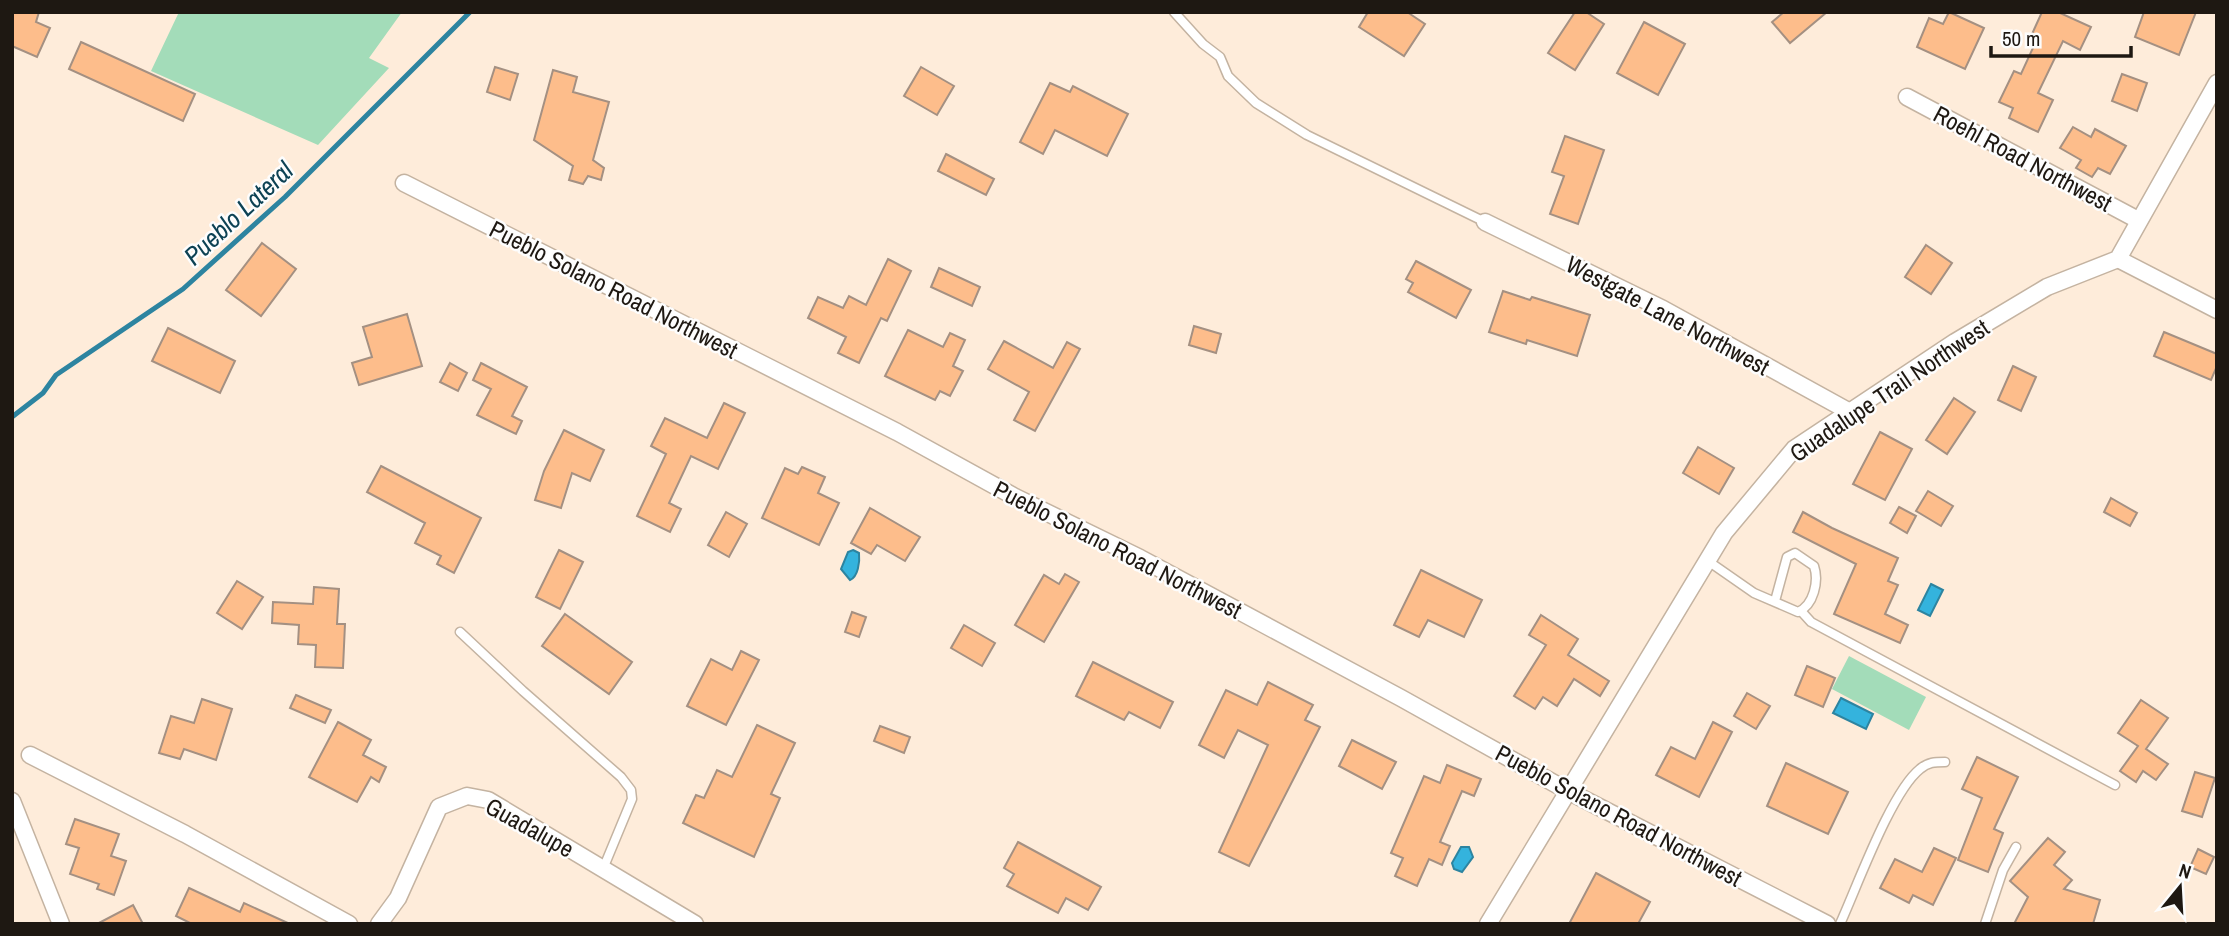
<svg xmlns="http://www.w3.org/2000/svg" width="2229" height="936" font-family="'Archivo Narrow',sans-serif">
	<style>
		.green { fill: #a3dcb9 }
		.water { fill: #34b3dd; stroke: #2d84a0; stroke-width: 2 }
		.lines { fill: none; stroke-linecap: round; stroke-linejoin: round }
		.stream { stroke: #2d84a0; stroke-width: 5 }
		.building { fill: #fdbd8b; stroke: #a49082; stroke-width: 2 }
		.service-casing { stroke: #c4b3a1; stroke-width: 11 }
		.minor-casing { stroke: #c4b3a1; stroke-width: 19 }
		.service { stroke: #fff; stroke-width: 8 }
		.minor { stroke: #fff; stroke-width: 16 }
		.labels { text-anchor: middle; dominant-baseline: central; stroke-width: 5; stroke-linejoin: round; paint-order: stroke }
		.street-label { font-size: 24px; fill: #1e1812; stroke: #fdfdfd }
		.water-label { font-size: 26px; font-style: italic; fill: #0d4254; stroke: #fdfdfd }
	</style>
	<rect width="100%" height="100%" fill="#feecda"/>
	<g class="green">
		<path d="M179,12H402L369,58L389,68L318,145L151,71Z"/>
		<path d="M1849,656L1926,697L1909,730L1832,689Z"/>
	</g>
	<g class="water">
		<path d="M853,550L859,553C860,562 858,577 850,580L841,569L848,552Z"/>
		<path d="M1931,584L1943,590L1930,616L1918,610Z"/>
		<path d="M1841,698L1873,714L1866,729L1833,713Z"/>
		<path d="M1461,847H1469L1473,857L1462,872L1454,869L1452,863Z"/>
	</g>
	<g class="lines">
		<path class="stream" d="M12,417L43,393L56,375L183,289L285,197L470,12"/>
	</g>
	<g class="building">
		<path d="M12,12H39L36,22L50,28L37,57L12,46Z"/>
		<path d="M1368,12H1407L1425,24L1404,56L1359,27Z"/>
		<path d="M1575,12H1586L1604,24L1575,70L1548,53Z"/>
		<path d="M1784,12H1827L1790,43L1772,22Z"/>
		<path d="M1949,12L1984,28L1965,69L1917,47L1929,18L1943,24Z"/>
		<path d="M2042,12H2058L2091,27L2080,50L2063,41L2038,93L2053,100L2038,132L2009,118L2013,108L1999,102L2014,71L2021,74L2038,37L2032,34Z"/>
		<path d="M2144,12H2196L2179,55L2135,37Z"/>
		<path d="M1644,22L1685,44L1658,95L1617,73Z"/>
		<path d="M81,42L195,94L183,121L69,69Z"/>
		<path d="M495,67L518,74L510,100L487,92Z"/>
		<path d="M921,67L954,86L937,115L904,96Z"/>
		<path d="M553,70L577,77L573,92L609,102L593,160L604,168L601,180L588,176L583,184L569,180L573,166L534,140Z"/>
		<path d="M2122,74L2147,83L2137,111L2112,101Z"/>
		<path d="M1050,83L1070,92L1073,86L1128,114L1107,156L1055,130L1043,154L1020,142Z"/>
		<path d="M2073,127L2091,137L2095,129L2126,146L2110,174L2098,168L2092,177L2076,168L2081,160L2060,148Z"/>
		<path d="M1565,136L1604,150L1578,224L1550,214L1564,176L1552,172Z"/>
		<path d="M946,154L994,179L986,195L938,171Z"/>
		<path d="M262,243L296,269L261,316L226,290Z"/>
		<path d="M1926,245L1952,263L1931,294L1905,277Z"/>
		<path d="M888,259L911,271L887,321L881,318L859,363L838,353L846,337L808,318L818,297L843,308L849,296L866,305Z"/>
		<path d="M1416,261L1471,290L1456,318L1408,292L1413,283L1406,279Z"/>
		<path d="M939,268L980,287L972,306L931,287Z"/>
		<path d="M1503,291L1530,300L1532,297L1590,315L1577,356L1527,340L1526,344L1489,332Z"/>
		<path d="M407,314L422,366L359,385L352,363L372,357L363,327Z"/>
		<path d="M1194,326L1221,334L1216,353L1189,345Z"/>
		<path d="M168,328L235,361L220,393L152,361Z"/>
		<path d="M908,330L943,347L950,333L965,340L953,366L963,371L950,396L940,391L935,400L885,376Z"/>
		<path d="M2164,332L2217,354V366L2211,380L2154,356Z"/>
		<path d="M1004,341L1053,368L1067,342L1080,349L1035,431L1014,420L1029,392L988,369Z"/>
		<path d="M450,363L467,373L458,391L440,382Z"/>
		<path d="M481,363L527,387L512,416L522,421L516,434L477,415L491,389L473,380Z"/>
		<path d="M2013,366L2036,377L2021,411L1998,400Z"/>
		<path d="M1954,398L1975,412L1947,454L1926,440Z"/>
		<path d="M724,403L745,413L718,469L691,456L669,503L681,509L670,532L637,516L666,454L651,446L665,418L707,438Z"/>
		<path d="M564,430L604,450L590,481L572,473L561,508L535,500L544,471Z"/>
		<path d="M1880,432L1912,449L1885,500L1853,484Z"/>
		<path d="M1698,447L1734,468L1719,494L1683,473Z"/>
		<path d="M381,466L481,518L454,573L437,564L441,556L415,543L425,523L367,492Z"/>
		<path d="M802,467L825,477L818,493L839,503L819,545L762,518L785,468L798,474Z"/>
		<path d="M1928,491L1953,506L1941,526L1916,511Z"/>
		<path d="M2111,498L2137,513L2130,526L2104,512Z"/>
		<path d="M1899,507L1916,516L1907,533L1890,523Z"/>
		<path d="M870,508L920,537L905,561L877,545L871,554L851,543Z"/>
		<path d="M726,512L747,524L729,557L708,545Z"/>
		<path d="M1803,512L1832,528L1898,558L1888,581L1898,585L1885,614L1908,625L1900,643L1834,614L1856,564L1793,532Z"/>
		<path d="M559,550L583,562L560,609L536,597Z"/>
		<path d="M1421,570L1482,600L1464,637L1428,620L1419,637L1394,625Z"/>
		<path d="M1065,574L1079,582L1044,642L1015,625L1044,575L1059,584Z"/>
		<path d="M237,581L263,597L242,629L217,613Z"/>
		<path d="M314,587L339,589L337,624H345L343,668L315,667L316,645L298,644L299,625L272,623L273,602L313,604Z"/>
		<path d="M852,612L866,617L859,637L845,632Z"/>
		<path d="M565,614L632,662L609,694L542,646Z"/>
		<path d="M1541,615L1578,639L1568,655L1609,681L1600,696L1574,679L1557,706L1543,697L1535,709L1514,696L1546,645L1529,635Z"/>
		<path d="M964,625L995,643L982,666L951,648Z"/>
		<path d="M741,651L759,660L726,725L687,706L711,659L732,670Z"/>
		<path d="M1093,662L1173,702L1160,728L1129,712L1124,720L1076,696Z"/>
		<path d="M1807,666L1835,678L1823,707L1795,695Z"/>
		<path d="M1268,682L1313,705L1305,720L1320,727L1249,866L1219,852L1268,745L1238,730L1224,758L1199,745L1226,690L1257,705Z"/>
		<path d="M1747,693L1770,706L1756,729L1734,716Z"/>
		<path d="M296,695L331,710L325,723L290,708Z"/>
		<path d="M202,699L232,709L216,760L184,749L180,759L159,753L171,716L194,723Z"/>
		<path d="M2141,700L2168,718L2146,749L2168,764L2156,780L2143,771L2136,782L2120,771L2138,746L2118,733Z"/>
		<path d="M338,722L371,740L363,755L386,767L379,782L371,777L357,802L309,777Z"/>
		<path d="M1713,722L1732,732L1699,797L1656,775L1671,747L1695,759Z"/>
		<path d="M757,725L795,743L771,794L780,798L754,857L683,823L696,795L704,798L717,770L732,777Z"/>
		<path d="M880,726L910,737L904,753L874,741Z"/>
		<path d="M1352,740L1396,762L1382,789L1339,766Z"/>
		<path d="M1977,757L2018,777L1994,829L2003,833L1988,872L1958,860L1982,798L1962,789Z"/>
		<path d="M1786,763L1848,792L1828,834L1767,806Z"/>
		<path d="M1447,765L1481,779L1474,796L1462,791L1440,842L1450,846L1442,865L1429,859L1417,886L1395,876L1403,858L1391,853L1424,776L1440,783Z"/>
		<path d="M2195,772L2215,778L2202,817L2182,811Z"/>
		<path d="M75,819L119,834L111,856L126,861L114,895L97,889L99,884L70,874L79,848L66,844Z"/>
		<path d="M2048,838L2065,852L2054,865L2072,880L2064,889L2100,900L2093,924H2014L2028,897L2010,881Z"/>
		<path d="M1018,842L1101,887L1088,910L1066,898L1058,913L1007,886L1014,874L1004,868Z"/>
		<path d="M1934,848L1956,858L1933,905L1913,895L1909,903L1880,888L1895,859L1922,872Z"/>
		<path d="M2198,849L2214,857L2206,874L2190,867Z"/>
		<path d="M1596,873L1650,902L1638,924H1569Z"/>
		<path d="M189,888L240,912L244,903L290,924H192L176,916Z"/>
		<path d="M133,905L143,924H97Z"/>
	</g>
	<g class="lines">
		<defs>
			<g id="service">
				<path d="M1174,12L1203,44L1220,57L1228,76L1256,103L1307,135L1485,222"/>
				<path d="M1708,561L1754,593L1798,612C1814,605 1819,581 1814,566L1795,553L1787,557L1775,601"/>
				<path d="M1801,611L1811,622L2115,785"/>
				<path d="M460,632L523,691L621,777L631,790L632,799L603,869"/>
				<path d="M1840,924C1857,887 1891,792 1920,769C1928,762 1935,762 1945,762"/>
				<path d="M1985,924L2003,870L2016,847"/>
			</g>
			<g id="minor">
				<path d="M1907,97L2138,220"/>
				<path d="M404,183L897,432L1015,497L1140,558L1401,698L1568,791L1827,924"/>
				<path d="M1485,222L1663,309L1850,412"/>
				<path d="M2118,259L2217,310"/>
				<path d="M30,755L185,834L349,924"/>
				<path d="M12,801L61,924"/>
				<path d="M379,924L398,898L439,807L467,796L488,800L695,924"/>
				<path d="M1488,924L1724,533L1794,449L1955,342L2047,287L2118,259L2217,83"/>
			</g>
		</defs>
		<use href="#service" class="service-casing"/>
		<use href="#minor" class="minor-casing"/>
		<use href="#service" class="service"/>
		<use href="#minor" class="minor"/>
	</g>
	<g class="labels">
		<g class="street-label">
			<text transform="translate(2023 158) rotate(28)">Roehl Road Northwest</text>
			<text transform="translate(614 289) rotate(27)">Pueblo Solano Road Northwest</text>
			<text transform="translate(1668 315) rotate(28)">Westgate Lane Northwest</text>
			<text transform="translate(1889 390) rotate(-34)">Guadalupe Trail Northwest</text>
			<text transform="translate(1118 549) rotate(27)">Pueblo Solano Road Northwest</text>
			<text transform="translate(1619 815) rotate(28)">Pueblo Solano Road Northwest</text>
			<text transform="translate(530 827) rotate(29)">Guadalupe</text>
		</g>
		<g class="water-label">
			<text transform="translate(238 213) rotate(-43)">Pueblo Lateral</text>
		</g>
	</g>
	<rect width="2229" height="936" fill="none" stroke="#1e1812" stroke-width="28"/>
	<g transform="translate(2180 887) rotate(18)" stroke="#fdfdfd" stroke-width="5" paint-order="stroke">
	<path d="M0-5L12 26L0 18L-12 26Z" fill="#1e1812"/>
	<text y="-10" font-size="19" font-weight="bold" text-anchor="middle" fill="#1e1812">N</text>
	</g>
	<path d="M1991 46v10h140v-10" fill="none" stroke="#1e1812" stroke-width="3.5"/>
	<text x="2002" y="46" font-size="21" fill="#1e1812" stroke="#fdfdfd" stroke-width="5" paint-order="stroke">50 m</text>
</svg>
